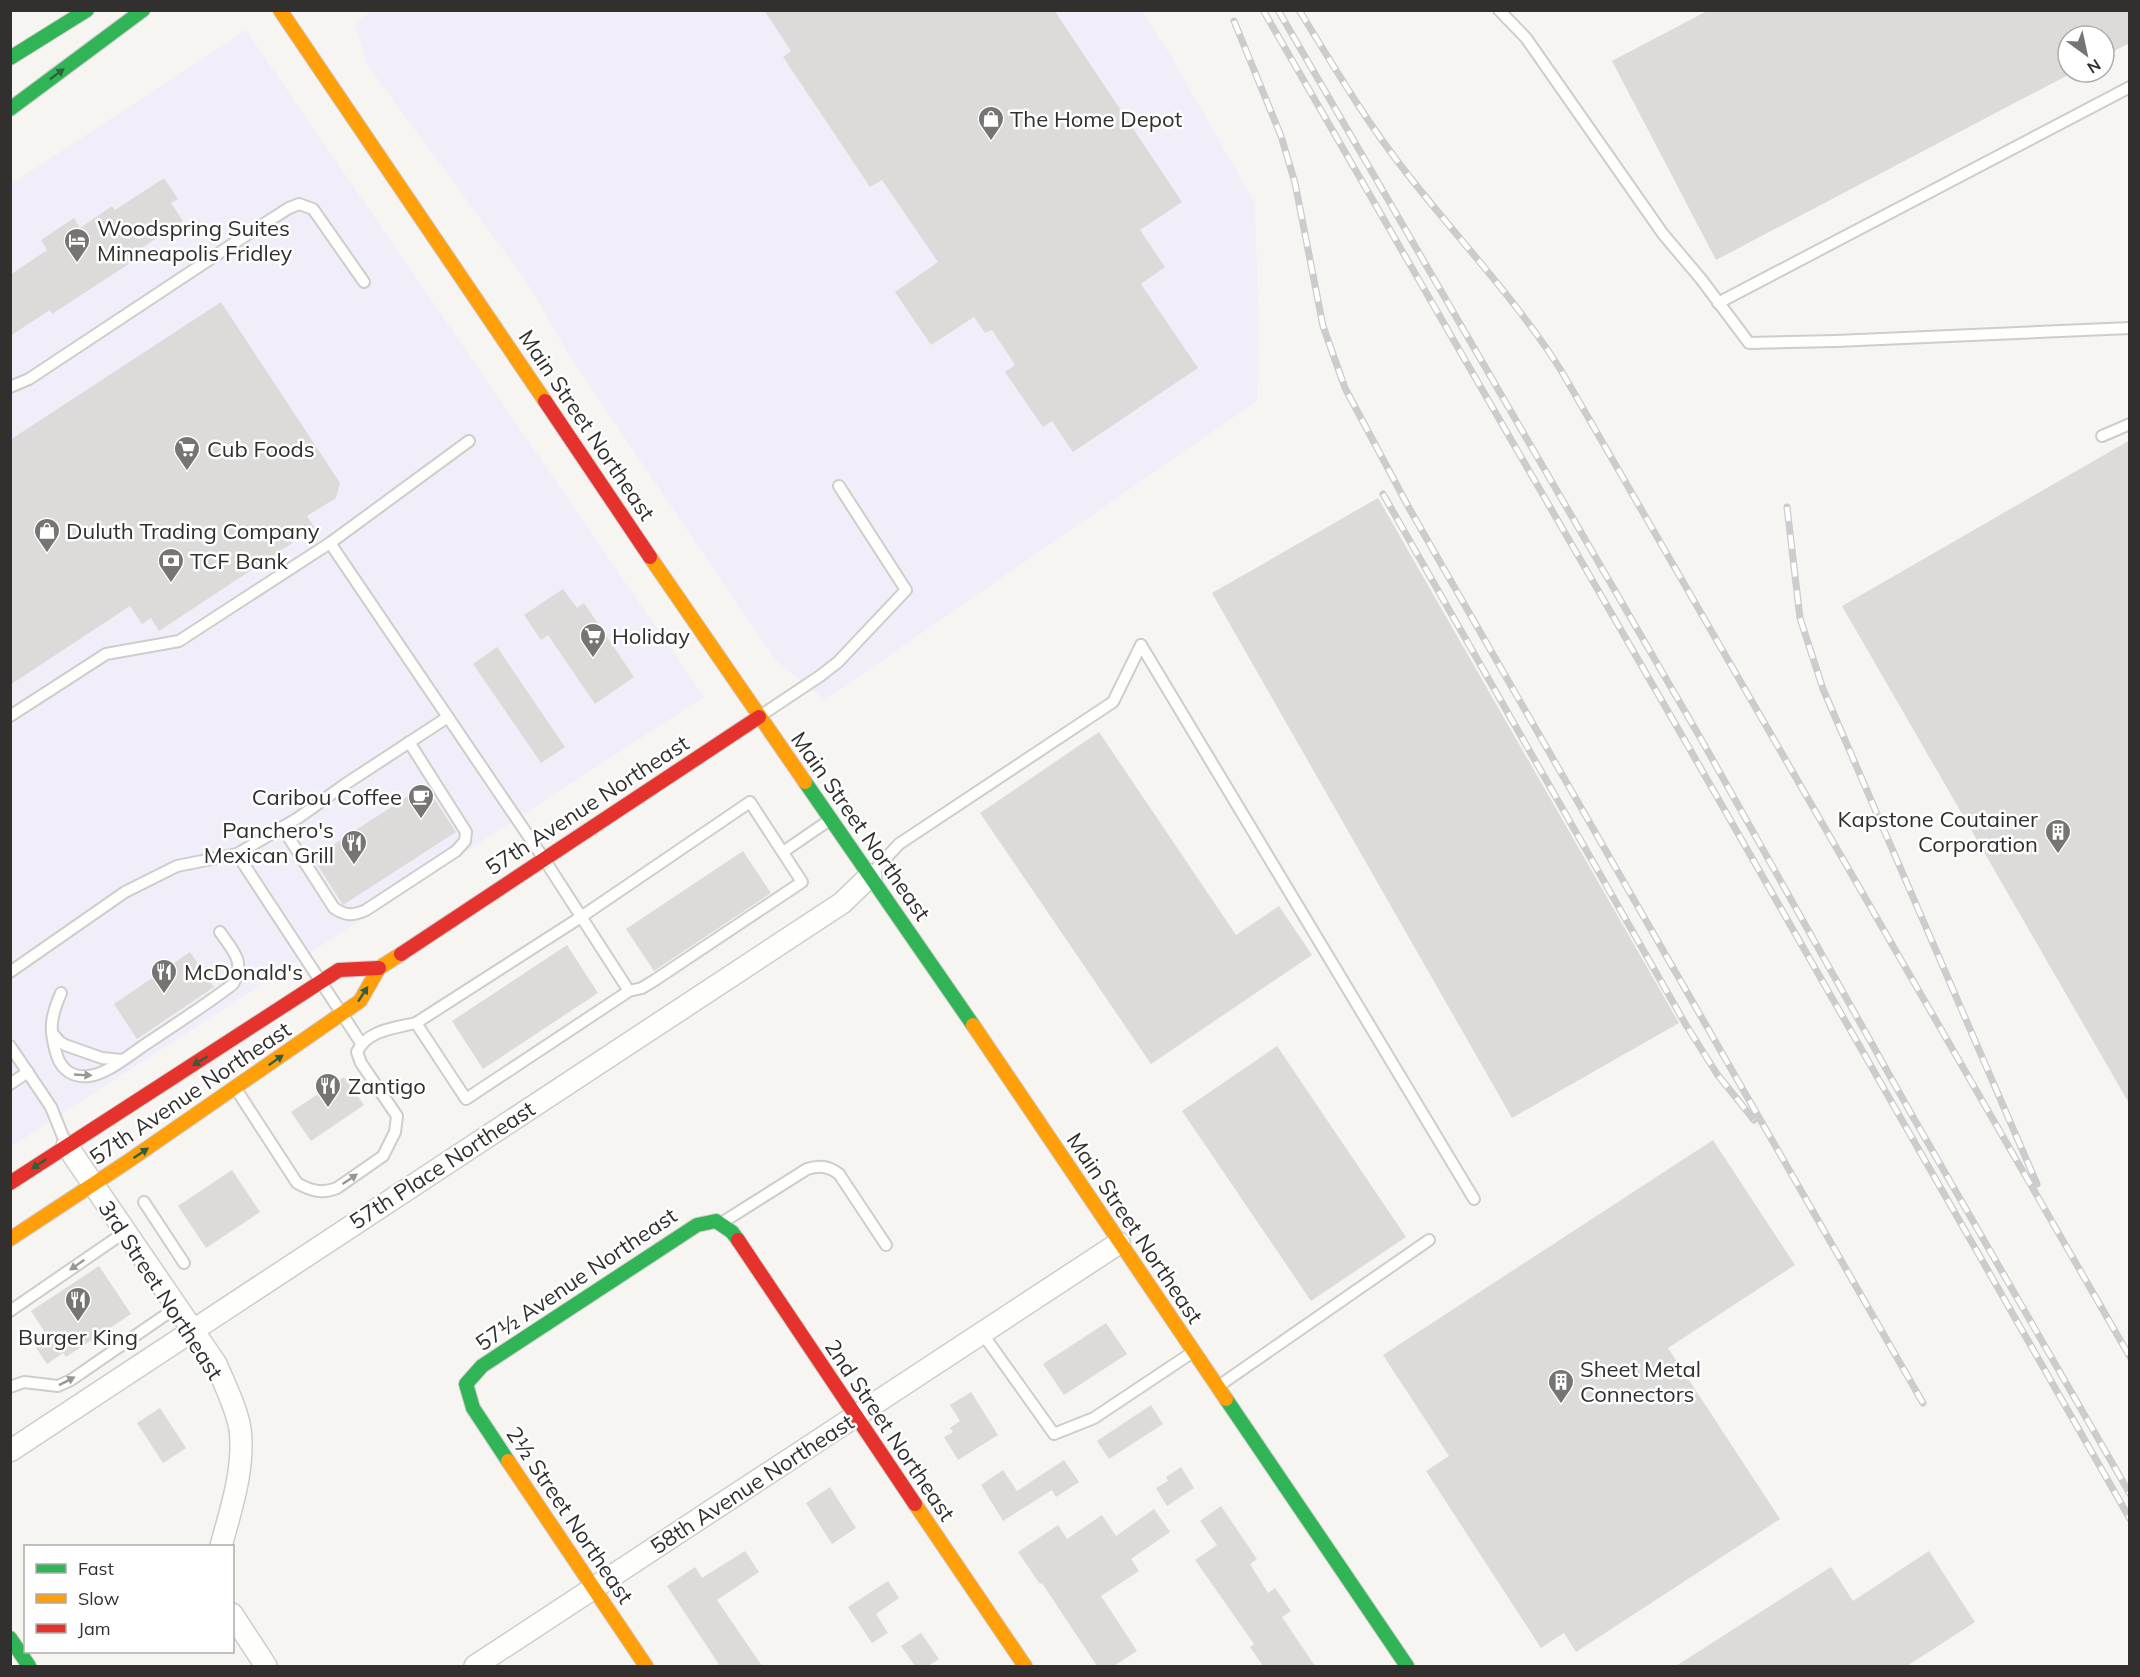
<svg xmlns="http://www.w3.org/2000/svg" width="2140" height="1677" font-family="Mulish,sans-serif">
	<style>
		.commercial { fill: #f1eef9 }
		.building { fill: #dddbd9 }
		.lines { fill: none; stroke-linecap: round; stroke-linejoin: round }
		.lane-casing { stroke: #cecdcb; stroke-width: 14 }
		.street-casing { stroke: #cecdcb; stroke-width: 24 }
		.fast-casing { stroke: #cecdcb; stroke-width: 16 }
		.slow-casing { stroke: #cecdcb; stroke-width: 16 }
		.jam-casing { stroke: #cecdcb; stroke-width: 16 }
		.lane { stroke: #fefefd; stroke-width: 10 }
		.street { stroke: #fefefd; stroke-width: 21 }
		.fast { stroke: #30b455; stroke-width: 14 }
		.slow { stroke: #ff9f0a; stroke-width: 14 }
		.jam { stroke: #e5322d; stroke-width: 14 }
		.rail-casing { stroke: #cdcccc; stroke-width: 7 }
		.rail { stroke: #fff; stroke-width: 4.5; stroke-dasharray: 14; stroke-linecap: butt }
		.oneway { fill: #315e3c }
		.oneway2 { fill: #989796 }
		.labels { text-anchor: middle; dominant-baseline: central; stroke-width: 5; stroke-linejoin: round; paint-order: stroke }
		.poi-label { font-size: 22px; fill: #31302e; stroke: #fff; text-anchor: start }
		.street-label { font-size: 22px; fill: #31302e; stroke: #fff }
	</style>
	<rect width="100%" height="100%" fill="#f7f5f2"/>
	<g class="commercial">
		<path d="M373,10L1142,11L1171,56L1255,203L1259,336L1257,401L825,700L776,661L572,360L526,281L366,63L355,23Z"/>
		<path d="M246,30L704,697L11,1147V184Z"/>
	</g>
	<g class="building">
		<path d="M764,10H1054L1182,202L1140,230L1165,267L1141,284L1198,368L1073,452L1052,421L1043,427L1005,372L1015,365L992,330L985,333L974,317L931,345L895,292L938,262L882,180L870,187L783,57L791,51Z"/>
		<path d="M1709,10H2130V43L2104,56V36H2068V75L1716,260L1612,61Z"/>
		<path d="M164,178L178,199L171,203L183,221L140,249L144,254L52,314L50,310L10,336V275L47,250L41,240L74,218L80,228L112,206L115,210Z"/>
		<path d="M221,302L340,483L336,498L307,516L315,528L159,631L151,618L142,624L130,606L10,685V440Z"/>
		<path d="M2130,440V1105L1842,606Z"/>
		<path d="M1378,498L1679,1023L1512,1118L1212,593Z"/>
		<path d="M563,589L577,608L584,603L634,677L595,704L548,635L541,640L524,615Z"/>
		<path d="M497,647L565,747L541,763L473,664Z"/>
		<path d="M1099,732L1236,935L1279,906L1312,955L1151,1064L980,813Z"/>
		<path d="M425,785L456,832L343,905L313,858Z"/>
		<path d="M743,851L771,893L654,971L626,929Z"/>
		<path d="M567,945L598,993L483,1069L452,1021Z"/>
		<path d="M190,952L214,987L137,1039L114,1004Z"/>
		<path d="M1277,1046L1406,1237L1311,1301L1182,1111Z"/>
		<path d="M344,1077L364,1105L311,1141L291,1112Z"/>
		<path d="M1713,1140L1795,1265L1668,1348L1780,1519L1576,1652L1564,1633L1541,1648L1426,1471L1449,1456L1383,1355Z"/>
		<path d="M232,1170L260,1212L206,1248L178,1206Z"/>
		<path d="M99,1266L131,1314L66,1357L63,1353L47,1364L31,1340L44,1331L31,1311Z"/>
		<path d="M1106,1323L1127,1354L1064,1395L1043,1364Z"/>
		<path d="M971,1392L998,1435L958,1460L944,1437L953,1432L950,1428L960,1421L950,1405Z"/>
		<path d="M1151,1405L1163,1424L1109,1459L1097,1441Z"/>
		<path d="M160,1408L186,1448L163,1463L137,1423Z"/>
		<path d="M1064,1460L1079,1482L1056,1497L1052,1490L1003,1521L981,1485L1003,1470L1017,1491Z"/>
		<path d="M1181,1467L1194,1488L1167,1506L1156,1488L1168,1481L1166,1477Z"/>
		<path d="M830,1487L856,1528L832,1544L806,1503Z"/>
		<path d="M1221,1506L1257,1559L1250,1564L1268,1593L1275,1588L1291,1611L1282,1617L1315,1666H1263L1250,1647L1254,1644L1195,1560L1217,1545L1200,1521Z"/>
		<path d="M1154,1509L1170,1532L1131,1559L1139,1571L1101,1596L1137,1651L1114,1666H1097L1042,1583L1040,1584L1018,1552L1058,1525L1067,1539L1102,1515L1116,1536Z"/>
		<path d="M745,1551L759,1572L717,1600L762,1666H720L667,1586L695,1567L702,1578Z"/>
		<path d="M1929,1551L1975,1622L1907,1666H1676L1831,1567L1853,1601Z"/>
		<path d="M888,1581L899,1598L876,1614L888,1633L872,1643L848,1607Z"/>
		<path d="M921,1633L939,1659L928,1666H915L901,1646Z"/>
	</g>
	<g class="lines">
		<defs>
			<g id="lane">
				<path d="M1499,10L1526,38L1663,234L1701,279L1749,343L1836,341L2130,328"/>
				<path d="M1718,303L2130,87"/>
				<path d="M10,387L29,379L248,234L289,208L299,204L313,209L364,282"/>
				<path d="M2102,436L2130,424"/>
				<path d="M330,543L544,859L629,991"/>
				<path d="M1141,645L1474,1199"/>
				<path d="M10,716L106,654L179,641L330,543L469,441"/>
				<path d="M760,716L820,676L838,662L906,590L839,486"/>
				<path d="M750,802L802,882L655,980L642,988L629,991L466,1099L416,1023L581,917Z"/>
				<path d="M282,827L334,908C346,916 353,916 366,910L456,851L465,841L466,832L409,742"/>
				<path d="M783,852L831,819"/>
				<path d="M237,854L361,1043"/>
				<path d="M872,873L899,844L1113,702L1141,645"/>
				<path d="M10,972L125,892L177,866L237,854L298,818L347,783L448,717"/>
				<path d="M61,993C50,1018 49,1030 57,1056C62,1070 73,1078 89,1076C108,1074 133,1052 149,1042C177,1023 206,1005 233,984C246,962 233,951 220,932"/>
				<path d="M52,1033L60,1042L65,1045L102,1058L122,1060"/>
				<path d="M10,1046L51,1107L66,1144"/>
				<path d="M10,1084L28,1072"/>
				<path d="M236,1089L297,1183C311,1191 322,1194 337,1188L383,1156L395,1132L397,1116L361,1063L357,1052C367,1030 395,1028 416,1023"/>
				<path d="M144,1202L184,1263"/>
				<path d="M723,1222L807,1169C820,1165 828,1166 839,1174L886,1245"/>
				<path d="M10,1311L125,1232"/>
				<path d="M982,1333L1054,1434L1094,1418L1193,1352"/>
				<path d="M1220,1385L1429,1240"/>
				<path d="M10,1387L24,1382L58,1386L71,1380L177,1307"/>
			</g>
			<g id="street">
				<path d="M67,1146L216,1364C224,1383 237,1409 240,1429C245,1468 231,1509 221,1546"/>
				<path d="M10,1451L842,903L871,875"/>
				<path d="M232,1614L266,1666"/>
				<path d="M475,1666L1119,1243"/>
			</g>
			<g id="fast">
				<path d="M10,58L87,10"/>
				<path d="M10,109L143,10"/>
				<path d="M805,782L973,1025"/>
				<path d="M1226,1399L1407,1666"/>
				<path d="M508,1461L473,1408L466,1384L482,1366L697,1225L716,1221L732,1232L738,1240"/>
				<path d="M10,1638L29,1666"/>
			</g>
			<g id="slow">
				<path d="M280,10L545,401"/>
				<path d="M650,557L805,782"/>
				<path d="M973,1025L1226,1399"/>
				<path d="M10,1239L127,1162L360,1001L379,968L401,954"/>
				<path d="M508,1461L646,1666"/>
				<path d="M915,1504L1025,1666"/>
			</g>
			<g id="jam">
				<path d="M545,401L650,557"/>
				<path d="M401,954L759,717"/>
				<path d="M10,1183L339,970L379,968"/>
				<path d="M738,1240L915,1504"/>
			</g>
		</defs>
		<use href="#lane" class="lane-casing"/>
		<use href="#street" class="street-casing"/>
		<use href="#fast" class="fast-casing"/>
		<use href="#slow" class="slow-casing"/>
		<use href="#jam" class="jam-casing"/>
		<use href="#lane" class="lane"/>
		<use href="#street" class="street"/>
		<use href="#fast" class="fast"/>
		<use href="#slow" class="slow"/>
		<use href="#jam" class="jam"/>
		<defs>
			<g id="rail">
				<path d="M1263,10L1688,746L2130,1519"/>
				<path d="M1278,10L1701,739L1913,1117L2130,1494"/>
				<path d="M1299,10C1333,65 1365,120 1405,171C1457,238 1517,300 1562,372L2130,1357"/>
				<path d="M1234,21L1281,136L1295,183L1323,326L1345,388L1409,508L1923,1403"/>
				<path d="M1383,494L1686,1025L1717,1074L1754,1120"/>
				<path d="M1787,507L1800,618L1823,689L2037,1184"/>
			</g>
		</defs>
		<use href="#rail" class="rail-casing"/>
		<use href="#rail" class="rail"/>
	</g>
	<defs><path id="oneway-solid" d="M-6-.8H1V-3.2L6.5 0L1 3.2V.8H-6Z" transform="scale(1.5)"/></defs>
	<g class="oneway">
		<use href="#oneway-solid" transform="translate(57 74) rotate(-37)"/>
		<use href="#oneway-solid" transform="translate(363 994) rotate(-57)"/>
		<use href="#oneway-solid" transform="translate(276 1060) rotate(-35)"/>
		<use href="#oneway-solid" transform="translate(200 1061) rotate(148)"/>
		<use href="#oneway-solid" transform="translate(141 1153) rotate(-34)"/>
		<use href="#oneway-solid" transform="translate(39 1164) rotate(147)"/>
	</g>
	<g class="oneway2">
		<use href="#oneway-solid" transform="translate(83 1075) rotate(3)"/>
		<use href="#oneway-solid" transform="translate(350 1179) rotate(-34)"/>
		<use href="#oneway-solid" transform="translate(77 1265) rotate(145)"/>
		<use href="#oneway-solid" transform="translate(67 1381) rotate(-27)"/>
	</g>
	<defs>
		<symbol id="shop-pin" viewBox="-11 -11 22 30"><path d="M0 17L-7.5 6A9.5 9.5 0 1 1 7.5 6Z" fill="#767573" stroke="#fff"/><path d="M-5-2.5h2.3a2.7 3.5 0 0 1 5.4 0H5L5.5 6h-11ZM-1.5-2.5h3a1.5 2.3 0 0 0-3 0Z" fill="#fff"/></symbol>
		<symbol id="hotel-pin" viewBox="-11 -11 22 30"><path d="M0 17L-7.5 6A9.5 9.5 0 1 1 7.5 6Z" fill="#767573" stroke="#fff"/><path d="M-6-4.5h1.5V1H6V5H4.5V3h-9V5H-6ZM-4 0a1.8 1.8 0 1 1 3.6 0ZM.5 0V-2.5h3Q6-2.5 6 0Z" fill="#fff"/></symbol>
		<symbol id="supermarket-pin" viewBox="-11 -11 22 30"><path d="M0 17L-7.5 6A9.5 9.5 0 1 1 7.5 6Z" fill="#767573" stroke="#fff"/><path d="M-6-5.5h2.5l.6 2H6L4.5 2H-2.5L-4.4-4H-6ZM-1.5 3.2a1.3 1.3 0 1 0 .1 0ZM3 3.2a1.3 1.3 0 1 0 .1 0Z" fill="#fff"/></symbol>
		<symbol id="bank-pin" viewBox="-11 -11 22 30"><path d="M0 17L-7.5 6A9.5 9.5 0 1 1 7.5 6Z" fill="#767573" stroke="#fff"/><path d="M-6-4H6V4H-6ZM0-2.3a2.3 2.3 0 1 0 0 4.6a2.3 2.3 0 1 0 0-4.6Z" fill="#fff"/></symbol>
		<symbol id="cafe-pin" viewBox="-11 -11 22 30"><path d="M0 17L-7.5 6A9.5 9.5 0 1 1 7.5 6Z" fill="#767573" stroke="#fff"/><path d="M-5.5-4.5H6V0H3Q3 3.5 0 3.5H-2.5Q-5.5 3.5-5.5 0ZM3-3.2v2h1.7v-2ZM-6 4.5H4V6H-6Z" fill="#fff"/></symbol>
		<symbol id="building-pin" viewBox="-11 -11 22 30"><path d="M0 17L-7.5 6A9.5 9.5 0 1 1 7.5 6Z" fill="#767573" stroke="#fff"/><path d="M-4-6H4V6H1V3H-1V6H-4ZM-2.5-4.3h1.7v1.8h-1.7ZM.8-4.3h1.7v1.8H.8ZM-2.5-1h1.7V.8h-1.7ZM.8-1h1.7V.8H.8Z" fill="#fff"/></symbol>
		<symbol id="restaurant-pin" viewBox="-11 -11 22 30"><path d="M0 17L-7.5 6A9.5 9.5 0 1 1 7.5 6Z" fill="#767573" stroke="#fff"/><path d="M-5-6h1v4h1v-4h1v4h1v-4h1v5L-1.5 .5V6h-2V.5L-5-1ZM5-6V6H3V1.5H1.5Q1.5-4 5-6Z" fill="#fff"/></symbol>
	</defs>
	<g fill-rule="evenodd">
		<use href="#shop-pin" x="976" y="104" width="30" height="40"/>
		<use href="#hotel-pin" x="62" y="226" width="30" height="40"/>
		<use href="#supermarket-pin" x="172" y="434" width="30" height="40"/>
		<use href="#shop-pin" x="32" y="516" width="30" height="40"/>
		<use href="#bank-pin" x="156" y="546" width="30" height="40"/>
		<use href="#supermarket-pin" x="578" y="621" width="30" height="40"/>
		<use href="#cafe-pin" x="406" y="782" width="30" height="40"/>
		<use href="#building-pin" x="2043" y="817" width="30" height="40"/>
		<use href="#restaurant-pin" x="339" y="828" width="30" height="40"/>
		<use href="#restaurant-pin" x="149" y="957" width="30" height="40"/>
		<use href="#restaurant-pin" x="313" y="1071" width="30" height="40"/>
		<use href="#restaurant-pin" x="63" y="1285" width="30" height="40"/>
		<use href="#building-pin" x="1546" y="1367" width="30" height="40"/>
	</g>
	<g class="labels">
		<g class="poi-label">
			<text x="1010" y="119">The Home Depot</text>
			<text x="97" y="228">Woodspring Suites<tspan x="97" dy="25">Minneapolis Fridley</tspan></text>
			<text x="207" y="449">Cub Foods</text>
			<text x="66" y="531">Duluth Trading Company</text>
			<text x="190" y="561">TCF Bank</text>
			<text x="612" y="636">Holiday</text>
			<text x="402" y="797" text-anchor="end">Caribou Coffee</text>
			<text x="2038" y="819" text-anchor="end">Kapstone Coutainer<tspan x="2038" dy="25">Corporation</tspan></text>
			<text x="334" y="830" text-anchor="end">Panchero's<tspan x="334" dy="25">Mexican Grill</tspan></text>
			<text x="184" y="972">McDonald's</text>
			<text x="348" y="1086">Zantigo</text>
			<text x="78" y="1337" text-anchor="middle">Burger King</text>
			<text x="1580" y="1369">Sheet Metal<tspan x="1580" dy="25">Connectors</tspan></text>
		</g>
		<g class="street-label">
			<text transform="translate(587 425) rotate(56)">Main Street Northeast</text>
			<text transform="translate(587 805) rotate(-33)">57th Avenue Northeast</text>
			<text transform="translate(861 826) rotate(55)">Main Street Northeast</text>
			<text transform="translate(190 1093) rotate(-34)">57th Avenue Northeast</text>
			<text transform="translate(442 1165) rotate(-33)">57th Place Northeast</text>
			<text transform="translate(1135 1228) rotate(56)">Main Street Northeast</text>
			<text transform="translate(576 1279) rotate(-34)">57½ Avenue Northeast</text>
			<text transform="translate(161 1290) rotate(57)">3rd Street Northeast</text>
			<text transform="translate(890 1430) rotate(56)">2nd Street Northeast</text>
			<text transform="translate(752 1484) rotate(-33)">58th Avenue Northeast</text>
			<text transform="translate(570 1515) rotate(56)">2½ Street Northeast</text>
		</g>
	</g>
	<rect width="2140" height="1677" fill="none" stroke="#31302e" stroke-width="24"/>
	<rect x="24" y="1545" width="210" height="108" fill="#ffffff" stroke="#adacab" stroke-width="1.5"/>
	<rect x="36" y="1564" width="30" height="9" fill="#30b455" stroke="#adacab" stroke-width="1.5"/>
	<text x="78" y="1575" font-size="18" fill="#31302e">Fast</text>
	<rect x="36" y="1594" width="30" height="9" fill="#ff9f0a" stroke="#adacab" stroke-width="1.5"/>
	<text x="78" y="1605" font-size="18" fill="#31302e">Slow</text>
	<rect x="36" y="1624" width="30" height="9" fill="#e5322d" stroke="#adacab" stroke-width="1.5"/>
	<text x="78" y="1635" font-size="18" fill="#31302e">Jam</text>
	<g transform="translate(2086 54) rotate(147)"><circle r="28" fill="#ffffff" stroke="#adacab" stroke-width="1.5"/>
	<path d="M0-4.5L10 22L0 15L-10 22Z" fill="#767573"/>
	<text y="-9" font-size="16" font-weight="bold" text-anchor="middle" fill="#31302e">N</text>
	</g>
</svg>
